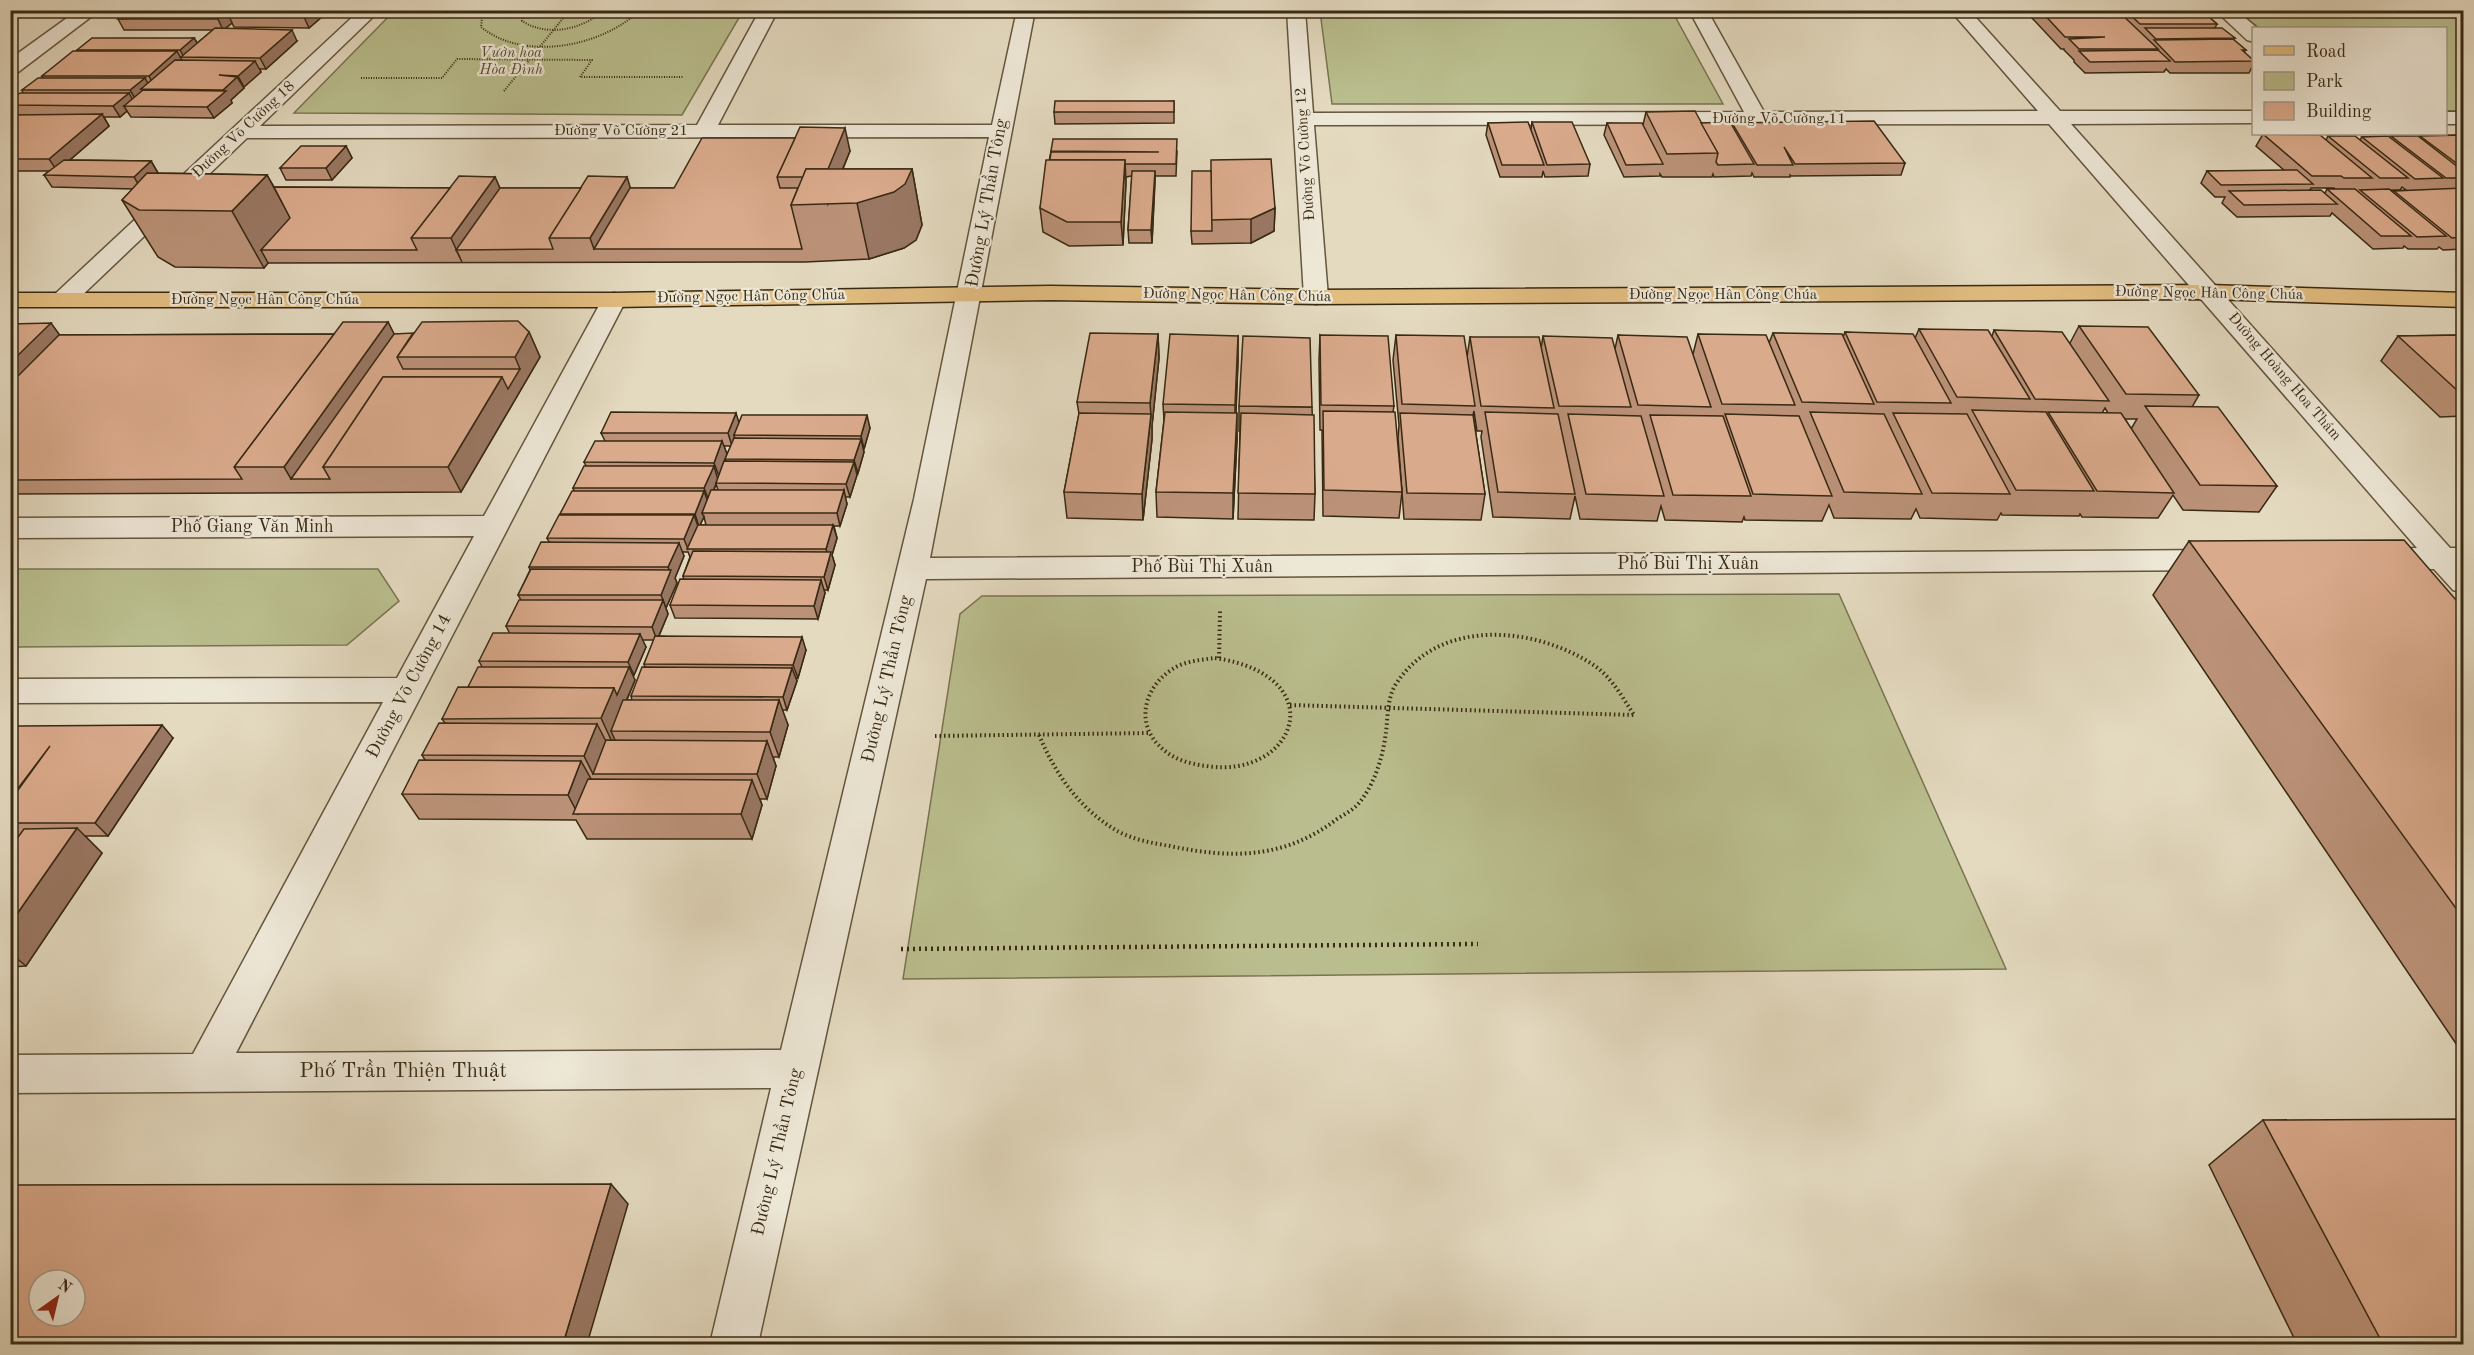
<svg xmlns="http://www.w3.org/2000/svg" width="2474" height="1355" font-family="'Old Standard TT',serif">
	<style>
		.green { fill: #babe8e; stroke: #797450; stroke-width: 1.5 }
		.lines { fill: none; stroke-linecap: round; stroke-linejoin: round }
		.minor-casing { stroke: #63553e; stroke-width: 3 }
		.major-casing { stroke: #382913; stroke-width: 3 }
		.path-far2 { stroke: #382913; stroke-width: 2; stroke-dasharray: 1 1.5; stroke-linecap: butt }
		.path-far1 { stroke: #382913; stroke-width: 4; stroke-dasharray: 1.5 3; stroke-linecap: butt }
		.path { stroke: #382913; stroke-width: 4.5; stroke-dasharray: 2 4; stroke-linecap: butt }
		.minor { fill: #ede7d6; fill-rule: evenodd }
		.major { fill: #e2bd80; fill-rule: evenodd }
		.wall { fill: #bb9278; stroke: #382913; stroke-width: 1.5; fill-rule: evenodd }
		.shaded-wall { fill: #997762; stroke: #382913; stroke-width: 1.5 }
		.building { fill: #daaa8c; stroke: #382913; stroke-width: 1.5; fill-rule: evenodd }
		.labels { text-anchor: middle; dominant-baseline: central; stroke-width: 4.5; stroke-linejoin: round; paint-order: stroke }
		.far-park-label { font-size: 15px; font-style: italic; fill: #584e32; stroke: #ede7d6 }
		.far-street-label { font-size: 15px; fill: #382913; stroke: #ede7d6 }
		.street-label { font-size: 18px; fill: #382913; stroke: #ede7d6 }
		.near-street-label { font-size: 21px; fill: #382913; stroke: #ede7d6 }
	</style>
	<rect width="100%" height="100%" fill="#e4dac0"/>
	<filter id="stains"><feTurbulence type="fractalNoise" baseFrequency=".00333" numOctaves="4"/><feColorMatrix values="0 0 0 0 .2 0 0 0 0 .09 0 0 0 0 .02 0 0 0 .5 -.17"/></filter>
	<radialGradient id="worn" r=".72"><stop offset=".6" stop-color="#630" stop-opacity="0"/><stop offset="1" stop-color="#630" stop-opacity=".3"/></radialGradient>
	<g class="green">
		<path d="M394,11V10L743,11L682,115L294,113Z"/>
		<path d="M1320,11H1672L1723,104H1332Z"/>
		<path d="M2237,11H2463V111H2446V28H2259Z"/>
		<path d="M10,569H378L399,601L347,645L11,647Z"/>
		<path d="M1839,594L2006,969L903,979L960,614L982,596Z"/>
	</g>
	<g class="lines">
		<defs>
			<g id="minor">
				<path d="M78,10H100L17,73L10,75V59Z"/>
				<path d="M360,10H380L260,126L697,125L760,10H778L718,125H992L1017,10H1035L930,558L2222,550L2233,553L2237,560L2233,567L2222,570L926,579L758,1344H710L771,1088L10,1093V1055L193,1054L383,702L10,703V679L397,678L474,536L10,538V518L484,516L602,300L605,295L614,293L623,295L626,300L236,1053L781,1050L914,499L989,137L247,138L73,304L64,306L55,304L52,299L55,294Z"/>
				<path d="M1287,10H1305L1313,113L1744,112L1689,10H1707L1764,112L2038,111L1950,10H1969L2060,111H2254V123L2071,124L2450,548H2464V593L2453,590L2434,569H2376L2365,566L2361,559L2365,552L2376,549L2417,548L2049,124L1314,125L1328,297L1325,302L1316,304L1307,302L1304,297Z"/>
				<path d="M2215,10H2236L2257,28H2254V42L2247,40Z"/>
				<rect x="2446" y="112" width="18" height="12"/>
			</g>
			<path id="major" d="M2209,285L2464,293V307L2209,299L1316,304L1051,300L614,307H10V293H614L1051,286L1316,290Z"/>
		</defs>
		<use href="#minor" class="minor-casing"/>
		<use href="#major" class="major-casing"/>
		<g class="path-far2">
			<path d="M489,10L482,18L481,27C524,62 601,47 639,11"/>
			<path d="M414,13L721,11"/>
			<path d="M524,13L522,21C547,37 580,30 602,12"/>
			<path d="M361,78H442L457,59L592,60L580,77H684"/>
			<path d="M504,91L569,11"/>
		</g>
		<g class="path-far1">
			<path d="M1215,658C1335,676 1296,780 1206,766C1191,764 1175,760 1164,750C1135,727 1142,690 1171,670C1184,661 1200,660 1215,658Z"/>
			<path d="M1219,658L1220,611"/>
			<path d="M1290,705L1634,715"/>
			<path d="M1039,735C1055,773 1078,807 1114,829C1130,839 1151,843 1170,846C1231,859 1285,859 1337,819C1345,814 1353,810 1359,803C1375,784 1383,756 1386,732C1388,716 1387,698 1396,684C1439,617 1536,626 1595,666C1612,678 1623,698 1634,715"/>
			<path d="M935,736L1148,733"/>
		</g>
		<path class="path" d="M901,949L1478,944"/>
		<use href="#minor" class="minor"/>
		<use href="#major" class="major"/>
	</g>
	<g class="wall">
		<path d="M235,10H329L327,13H323L324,15L309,28L234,27L232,23L225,29L297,41L266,69H260L261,72L243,87L244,88L231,100L232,103L214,118L131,117L127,111L120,117H104L109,126L70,160L151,161L158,173L267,175L274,187L450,188L495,177L500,188H581L627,177L630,188H674L850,151L843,169H912L922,225L916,240L904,248L869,259L805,262L268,263L264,268L175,267L158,257L122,200L133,189L52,187L44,175L49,171H10V100L23,93L22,90L43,78L42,76L77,51V50L194,38L197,43L213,30H124L118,19L233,12Z"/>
		<path d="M2026,10H2201L2217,24L2215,28L2235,38L2234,40L2246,50L2244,52L2253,60V65L2249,73H2170L2166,69L2164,72L2085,73L2074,62V60L2064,50V49H2061L2032,18L2033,16H2031Z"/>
		<path d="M1174,101V123L1055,124L1054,112Z"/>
		<path d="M1646,112L1701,123L1731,125L1732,123L1905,163L1901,175L1791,176L1790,175V177H1754L1752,173L1751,176L1714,177L1713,174L1712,177H1662L1660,174V176L1624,177L1604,135L1607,123L1643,125Z"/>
		<path d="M1532,122L1590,164L1588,176L1545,177L1543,171L1542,177H1500L1486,135L1488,123L1531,129Z"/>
		<path d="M2263,134L2326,140L2328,136L2360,140L2362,137L2390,138L2391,136L2419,137L2420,136L2463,135V249L2443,250L2439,247L2437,249H2408L2404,246L2403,248L2373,249L2332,213L2330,216L2237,217L2222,203L2225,197H2215L2201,183L2207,171H2285L2256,146ZM2402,187L2406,190L2394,191L2393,193L2390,190H2400ZM2311,188H2334L2335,189H2327L2325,193L2310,190Z"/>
		<path d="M346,146L352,158L332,180H286L280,168Z"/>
		<path d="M1051,151H1177L1176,176H1155L1152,243H1129L1128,230L1132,176L1126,177L1123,245L1069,246L1043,232L1040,208Z"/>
		<path d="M1211,171L1275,208L1274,231L1251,243L1192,244L1191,231Z"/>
		<path d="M388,322L394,334L529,332L540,357L461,492L10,494V324L59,335L334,334Z"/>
		<path d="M2079,326L2199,395L2192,407L2277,486L2259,512L2183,510L2173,495L2158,518L2082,517L2080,514L2079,516L2002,515L2001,513L1997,520L1920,518L1916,509L1911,519L1834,518L1829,505L1822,521L1745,520L1744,517L1742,522L1665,520L1661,506L1657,521L1580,519L1575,496L1570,519L1493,517L1481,437L1482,431H1477L1474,411L1473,415L1485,494L1481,520L1404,519L1398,438L1399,425L1393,360L1396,335L1467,357L1470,337L1541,349L1543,336L1615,349L1618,335L1693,354L1698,334L1769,343L1773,333L1843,337L1845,332L1915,338L1919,329L1992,336L1994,330L2070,343ZM2105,408L2108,413H2102ZM2125,419H2137L2131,429Z"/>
		<path d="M1158,334L1159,358L1152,426V439L1143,520L1067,518L1064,492L1079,414L1077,402Z"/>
		<path d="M1320,335L1394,406L1393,412L1402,492L1399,518L1323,516L1322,430H1320L1319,360Z"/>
		<path d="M2463,335V416L2440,417L2381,361L2398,336Z"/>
		<path d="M1238,336V361L1236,413L1237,439L1233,519L1157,517L1156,492L1164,420L1163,404Z"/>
		<path d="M1239,406L1312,407L1315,494L1314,520L1238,519L1240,431H1239Z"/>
		<path d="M739,422L870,428L864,449H863L864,452L858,473H857V475L850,497H845L847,504L840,526H834L837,538L832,555L835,565L828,590H824L825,593L818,619L675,618L670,605L684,580L683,576L690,557L688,552H682L684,556L675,578L677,583L666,608L668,614L659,636L806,650L798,678H796L797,681L787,710H782L788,725L779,757H773L776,766L767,799H760L762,805L752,839H587L576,820L419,819L402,794L425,760L422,755L445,723L442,719L468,687L482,667L479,661L510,634L506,626L521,600L518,595L530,570L529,567L549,542L547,538L561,515L560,514L574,491L573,488L586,466L584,462L605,441L601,433ZM724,446H731L725,459L726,461L721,470L727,454ZM716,484L718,490H714ZM704,517L706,525H700ZM642,640H654L644,664L645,667L631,696L632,700H627L635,680L632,675H634L646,647Z"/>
		<path d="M2463,436V447L2458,442Z"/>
		<path d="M2189,541L2463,608V1054L2153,595Z"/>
		<path d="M10,727L16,728L173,738L108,836H85L102,853L26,966L10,967V842H15L19,836H10Z"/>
		<path d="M2263,1120L2463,1344H2297L2209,1165Z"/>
	</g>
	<g class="shaded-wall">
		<path d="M228,10H232L235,16H229L232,23L223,30L218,19Z"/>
		<path d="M311,10H322L324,15L309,28L304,17Z"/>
		<path d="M292,30L297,41L266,69L260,58Z"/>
		<path d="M194,38L201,49L184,57L180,50Z"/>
		<path d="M177,51L183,62L155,88L149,76Z"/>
		<path d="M255,61L261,72L244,87L238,76Z"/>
		<path d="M237,77L244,88L231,100L232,103L214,118L207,107L224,92L223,90Z"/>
		<path d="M145,78L151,89H141L145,95L137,102L130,90Z"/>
		<path d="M129,93L135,104L124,106L127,111L120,117L113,106Z"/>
		<path d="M102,114L109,126L57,171L49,159Z"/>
		<path d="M845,128L850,151L828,204L824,177Z"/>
		<path d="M346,146L352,158L332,180L326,168Z"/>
		<path d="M1125,160L1126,183L1123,245L1121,222Z"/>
		<path d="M151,161L158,173L141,189L134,177Z"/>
		<path d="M912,169L922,225L916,240L904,248L869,259L857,203Z"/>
		<path d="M1155,171V183L1152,243L1151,230Z"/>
		<path d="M267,175L297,230L261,250L268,263L264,268L232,211Z"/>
		<path d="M495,177L505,200L456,250L462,262L451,238Z"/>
		<path d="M627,177L634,200L594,249L590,238Z"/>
		<path d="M1275,208L1274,231L1251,243V219Z"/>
		<path d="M388,322L400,346L291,479L284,467Z"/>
		<path d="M51,323L69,348L10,407V343Z"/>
		<path d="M529,332L540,357L461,492L448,467L502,377L520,369L515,357Z"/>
		<path d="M1158,334L1159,358L1152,426V439L1143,520L1142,494L1151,416L1150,403Z"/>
		<path d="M1238,336V361L1235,430V405Z"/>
		<path d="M736,413L740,426L734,435L735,439L732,446L728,433Z"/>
		<path d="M1237,413V439L1233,519V493Z"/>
		<path d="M867,415L870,428L864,449L861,436Z"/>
		<path d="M861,439L864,452L858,473L854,460Z"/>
		<path d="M722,441L727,454L719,476L714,463Z"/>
		<path d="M854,462L857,475L850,497L846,484Z"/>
		<path d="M714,466L718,480L716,483V484L709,501L704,488Z"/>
		<path d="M844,490L847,504L840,526L837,513Z"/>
		<path d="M704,491L709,505L702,513L704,517L699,527L695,514Z"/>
		<path d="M694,515L699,529L688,549L684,539Z"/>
		<path d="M833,525L837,538L832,555L835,565L828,590L824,577L829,560L826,549Z"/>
		<path d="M679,543L684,556L675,578L677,583L666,608L661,595L670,572L668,567Z"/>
		<path d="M821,580L825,593L818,619L814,606Z"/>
		<path d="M663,600L668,614L657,640L652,627Z"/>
		<path d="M640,634L646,647L634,675L628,662Z"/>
		<path d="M802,637L806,650L798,678L793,665Z"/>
		<path d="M629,667L635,680L623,708L611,731L615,740L613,744L601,718L614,688Z"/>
		<path d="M792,668L797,681L787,710L783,697Z"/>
		<path d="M779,700L788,725L779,757L770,732Z"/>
		<path d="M597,724L610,749L593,774L584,756Z"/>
		<path d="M162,725L173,738L108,836L95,823Z"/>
		<path d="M767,741L776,766L767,799L757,774Z"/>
		<path d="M581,761L595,786L578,814L568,795Z"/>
		<path d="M752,780L762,805L752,839L741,814Z"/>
		<path d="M77,828L102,853L26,966L10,953V924Z"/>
		<path d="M611,1184L628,1204L587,1344H563Z"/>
	</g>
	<g class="building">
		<path d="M129,10H228L218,19H118Z"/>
		<path d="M235,10H311L304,17L229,16Z"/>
		<path d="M2040,10H2117L2158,49H2079L2069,39L2105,37H2065Z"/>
		<path d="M2125,10H2201L2217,24H2140Z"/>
		<path d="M215,28L292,30L260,58L181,57Z"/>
		<path d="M2145,28H2222L2235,38L2156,39Z"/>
		<path d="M92,38H194L180,50H77Z"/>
		<path d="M2233,39L2246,50H2242L2253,60V61L2175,62L2154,40Z"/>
		<path d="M2158,50L2170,61L2090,62L2079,51Z"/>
		<path d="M73,51H177L149,76H42Z"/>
		<path d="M175,60L255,61L238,76L219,75L237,77L223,90L141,89Z"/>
		<path d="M38,78H145L130,90H22Z"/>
		<path d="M143,90L226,91L207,107L124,106Z"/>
		<path d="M20,93H129L113,106L10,105V100Z"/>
		<path d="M1055,101H1174V112H1054Z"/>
		<path d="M1695,111L1718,153L1667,154L1646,112Z"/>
		<path d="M102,114L49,159H10V115Z"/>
		<path d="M1874,121L1905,163L1795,164L1784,147L1793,165H1757L1732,123Z"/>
		<path d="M1528,122L1544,165H1502L1488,123Z"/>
		<path d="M1532,122H1572L1590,164L1547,165Z"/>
		<path d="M1730,122L1754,164L1718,165L1716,162L1718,153L1701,123Z"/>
		<path d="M1607,123H1642L1663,164L1626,165Z"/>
		<path d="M800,127L845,128L828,169H806L803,177H777Z"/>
		<path d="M2263,134L2320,135L2372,178H2344L2341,176H2312Z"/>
		<path d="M2463,135V168L2420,136Z"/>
		<path d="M2328,136H2355L2408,178H2380Z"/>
		<path d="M2388,136L2443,178L2415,179L2362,137Z"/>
		<path d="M2391,136H2418L2463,171V178H2446Z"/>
		<path d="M702,138H795L777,177L780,188H798L791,205L802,249H594L630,188H674Z"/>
		<path d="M1053,139H1177L1176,164H1125V160H1050L1051,152H1159L1051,151Z"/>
		<path d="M301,146H346L326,168H280Z"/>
		<path d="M1271,159L1275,208L1251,219L1211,220V160Z"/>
		<path d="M64,160L151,161L134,177L44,175Z"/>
		<path d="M1046,160H1125L1121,222H1067L1040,208Z"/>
		<path d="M806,169H912L905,184L894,192L857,203L791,205Z"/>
		<path d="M2297,170L2313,184L2221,185L2207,171Z"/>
		<path d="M1132,171H1155L1151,230H1128Z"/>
		<path d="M1192,171H1211L1212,231H1191Z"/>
		<path d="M147,173L267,175L232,211L139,210L122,200Z"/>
		<path d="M459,176L495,177L451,238H411Z"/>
		<path d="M588,176L627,177L590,238H549Z"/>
		<path d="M274,187L450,188L411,238L417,250H261L290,218Z"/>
		<path d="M500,188H581L549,238L553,249L456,250Z"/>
		<path d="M2463,188V198L2462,196L2463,198V237L2452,238L2394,191Z"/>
		<path d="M2327,189H2355L2411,236H2381Z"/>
		<path d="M2389,189L2446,236L2417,237L2360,190Z"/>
		<path d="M2321,190L2337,204L2244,205L2229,191Z"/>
		<path d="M518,321L529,332L515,357H397L422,322Z"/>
		<path d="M343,322H388L284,467H234Z"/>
		<path d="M51,323L10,363V324Z"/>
		<path d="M2079,326L2148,327L2199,395L2126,394Z"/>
		<path d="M1919,329L1988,330L2030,399L1957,397Z"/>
		<path d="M1994,330L2062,332L2109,401L2035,399Z"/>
		<path d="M1845,332L1913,334L1951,403L1877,402Z"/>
		<path d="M413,333L397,357L403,369H520L508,389L502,377H383L323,467L330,479H291L394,334Z"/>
		<path d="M1090,333L1158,334L1150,403L1077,402Z"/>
		<path d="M1773,333L1842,334L1874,404L1802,402Z"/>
		<path d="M334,334L234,467L242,479L10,480V384L59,335Z"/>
		<path d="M1170,334L1238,336L1235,405L1163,404Z"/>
		<path d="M1698,334L1766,335L1795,405L1722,404Z"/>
		<path d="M1320,335L1388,336L1394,406L1321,405Z"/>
		<path d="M1396,335L1464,336L1475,406L1402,404Z"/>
		<path d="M1618,335L1687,337L1711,407L1638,405Z"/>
		<path d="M2463,335V392H2459L2398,336Z"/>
		<path d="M1243,336L1310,338L1312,407L1239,406Z"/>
		<path d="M1543,336L1612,338L1631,407L1559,406Z"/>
		<path d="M1470,337H1539L1554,408L1481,406Z"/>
		<path d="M383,377H502L448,467H323Z"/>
		<path d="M2145,406L2218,407L2277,486L2200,485Z"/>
		<path d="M1972,410L2046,412L2094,491L2016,490Z"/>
		<path d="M1323,411L1395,412L1402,492L1324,490Z"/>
		<path d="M611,412L736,413L728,433H601Z"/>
		<path d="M1165,412L1237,413L1233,493L1156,492Z"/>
		<path d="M1485,412L1558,414L1575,494L1498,492Z"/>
		<path d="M1810,412L1884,414L1922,494L1844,492Z"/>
		<path d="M2048,412L2121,413L2174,493L2097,491Z"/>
		<path d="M1079,413L1151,414L1142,494L1064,492Z"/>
		<path d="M1241,413L1314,415L1315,494L1238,493Z"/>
		<path d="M1400,413L1473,415L1485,494L1407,493Z"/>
		<path d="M1893,413L1967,414L2010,494L1932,493Z"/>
		<path d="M1568,414L1641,416L1664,496L1586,494Z"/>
		<path d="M1725,414L1799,416L1832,496L1753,494Z"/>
		<path d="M742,415H867L861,436L734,435Z"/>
		<path d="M1650,415L1723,416L1751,496L1673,495Z"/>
		<path d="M734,438L861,439L854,460L725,459Z"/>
		<path d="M595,441H722L714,463L584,462Z"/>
		<path d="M724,461L854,462L846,484L716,483Z"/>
		<path d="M584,466H714L704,488H573Z"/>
		<path d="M711,490H844L837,513H702Z"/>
		<path d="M572,491H704L695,514H560Z"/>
		<path d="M559,515H694L684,539L547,538Z"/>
		<path d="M698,525H833L826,549H687Z"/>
		<path d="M2404,540L2463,608V918L2189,541Z"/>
		<path d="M541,542L679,543L668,567H529Z"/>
		<path d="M693,551L831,552L824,577L683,576Z"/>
		<path d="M531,569L671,570L661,595H518Z"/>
		<path d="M680,579L821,580L814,606L670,605Z"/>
		<path d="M519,600H663L652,627L506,626Z"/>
		<path d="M493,633L640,634L628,662L479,661Z"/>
		<path d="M655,636L802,637L793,665L644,664Z"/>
		<path d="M478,667H629L617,695L614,688L468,687Z"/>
		<path d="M642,667L792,668L783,697L631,696Z"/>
		<path d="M458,687L614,688L601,718L442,719Z"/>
		<path d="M623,700H779L770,732L611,731Z"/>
		<path d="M439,723L597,724L584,756L422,755Z"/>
		<path d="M162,725L95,823H10V801L50,746L10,799V735L18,726Z"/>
		<path d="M10,727H15L10,733Z"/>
		<path d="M606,740L767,741L757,774H593Z"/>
		<path d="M419,760L581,761L568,795L402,794Z"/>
		<path d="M588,779L752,780L741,814H573Z"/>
		<path d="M77,828L10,924V848L24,829Z"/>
		<path d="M10,842H15L10,848Z"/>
		<path d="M2463,1119V1344H2383L2263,1120Z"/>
		<path d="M611,1184L563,1344H10V1185ZM39,1280H75V1316H39Z"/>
	</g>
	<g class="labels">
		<g class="far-park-label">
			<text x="511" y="53">Vườn hoa<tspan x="511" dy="17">Hòa Đình</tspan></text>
		</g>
		<g class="far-street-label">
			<text x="1779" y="119">Đường Võ Cường 11</text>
			<text transform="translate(244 130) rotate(-43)">Đường Võ Cường 18</text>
			<text x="621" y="131">Đường Võ Cường 21</text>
			<text transform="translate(1306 154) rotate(-94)">Đường Võ Cường 12</text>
			<text transform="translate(2209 294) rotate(1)">Đường Ngọc Hân Công Chúa</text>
			<text x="1723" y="295">Đường Ngọc Hân Công Chúa</text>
			<text transform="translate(1237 296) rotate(1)">Đường Ngọc Hân Công Chúa</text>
			<text transform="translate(751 297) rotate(-1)">Đường Ngọc Hân Công Chúa</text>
			<text x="265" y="300">Đường Ngọc Hân Công Chúa</text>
			<text transform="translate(2284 377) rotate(49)">Đường Hoàng Hoa Thám</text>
		</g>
		<g class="street-label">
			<text transform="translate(987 203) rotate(-80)">Đường Lý Thần Tông</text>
			<text x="252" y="527">Phố Giang Văn Minh</text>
			<text x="1688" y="564">Phố Bùi Thị Xuân</text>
			<text x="1202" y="567">Phố Bùi Thị Xuân</text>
			<text transform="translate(887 679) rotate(-77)">Đường Lý Thần Tông</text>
			<text transform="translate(409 686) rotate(-62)">Đường Võ Cường 14</text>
			<text transform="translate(777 1152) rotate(-77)">Đường Lý Thần Tông</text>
		</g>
		<g class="near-street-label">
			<text x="403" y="1071">Phố Trần Thiện Thuật</text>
		</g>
	</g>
	<rect width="2474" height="1355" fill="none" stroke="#e4dac0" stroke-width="36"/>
	<rect x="12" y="12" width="2450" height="1331" fill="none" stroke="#382913" stroke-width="3"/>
	<rect x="18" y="18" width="2438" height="1319" fill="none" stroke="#382913" stroke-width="1.5"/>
	<rect x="2252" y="27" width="195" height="108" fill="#ede7d6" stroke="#a59b88" stroke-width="1.5"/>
	<rect x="2264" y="46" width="30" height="9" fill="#e2bd80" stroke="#a59b88" stroke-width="1.5"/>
	<text x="2306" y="57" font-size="18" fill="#382913">Road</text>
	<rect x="2264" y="72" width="30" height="18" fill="#babe8e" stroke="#a59b88" stroke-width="1.5"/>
	<text x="2306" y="87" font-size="18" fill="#382913">Park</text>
	<rect x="2264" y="102" width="30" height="18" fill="#daaa8c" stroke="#a59b88" stroke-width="1.5"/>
	<text x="2306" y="117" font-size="18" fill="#382913">Building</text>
	<g transform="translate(57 1298) rotate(34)"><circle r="28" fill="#ede7d6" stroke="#a59b88" stroke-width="1.5"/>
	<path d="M0-4.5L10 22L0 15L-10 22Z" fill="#8f2418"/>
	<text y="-9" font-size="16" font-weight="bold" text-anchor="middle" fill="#382913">N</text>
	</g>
	<rect width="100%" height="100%" filter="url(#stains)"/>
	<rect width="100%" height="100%" fill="url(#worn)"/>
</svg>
